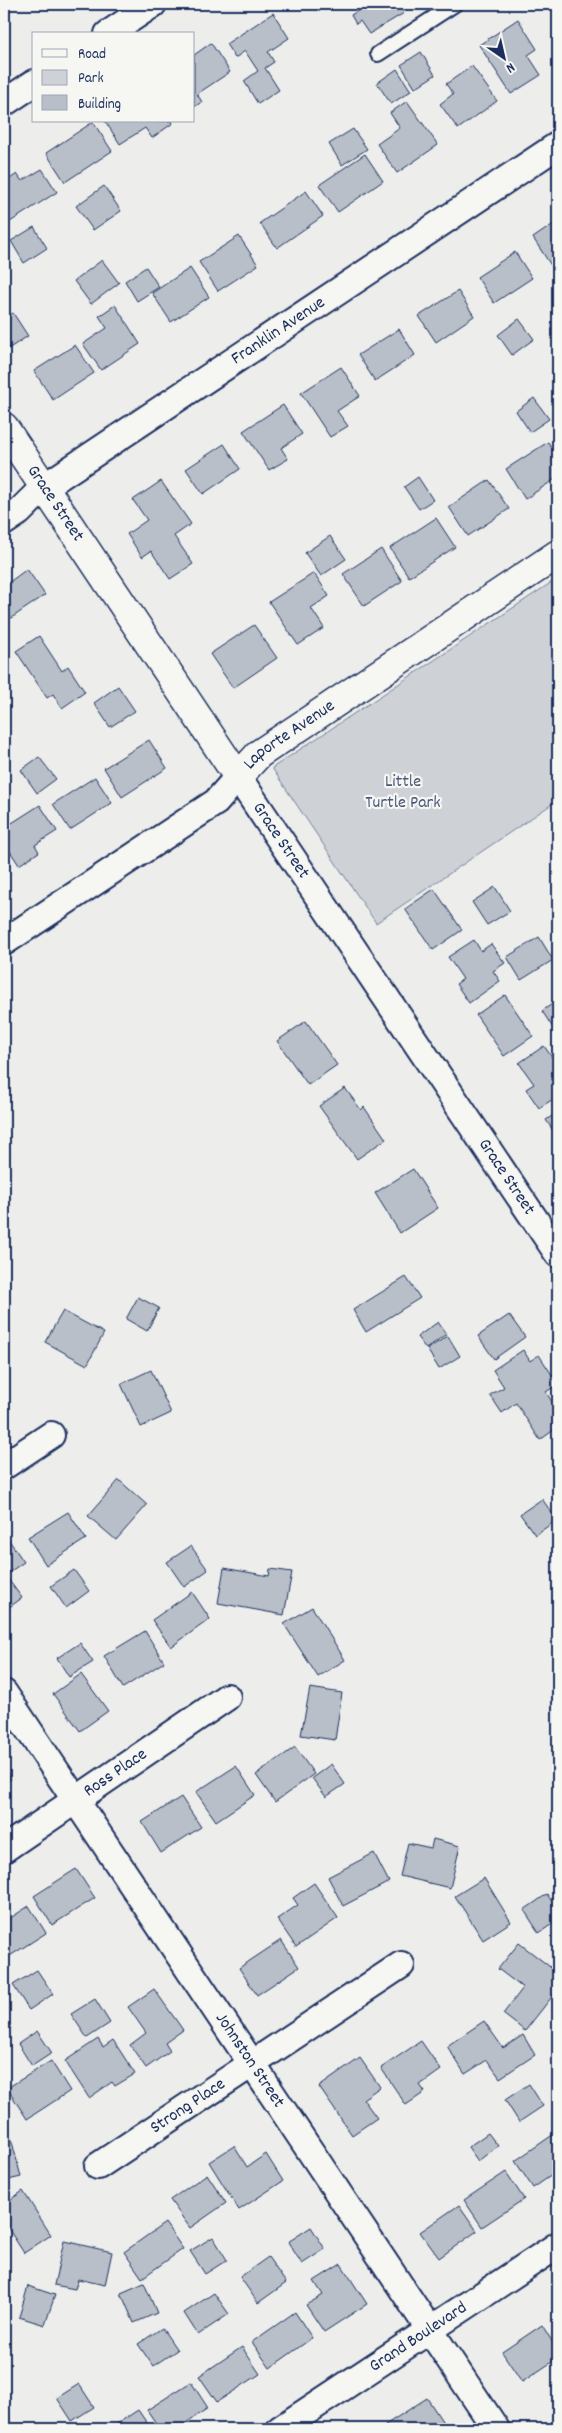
<svg xmlns="http://www.w3.org/2000/svg" width="562" height="2433" font-family="Dekko,sans-serif">
	<style>
		.green { fill: #ced2d7; stroke: #74809a }
		.building { fill: #b9bfc8; stroke: #1b2f5e }
		.lines { fill: none; stroke-linecap: round; stroke-linejoin: round }
		.lane-casing { stroke: #1b2f5e; stroke-width: 18 }
		.street-casing { stroke: #1b2f5e; stroke-width: 30 }
		.secondary-casing { stroke: #1b2f5e; stroke-width: 31 }
		.lane { stroke: #f6f6f2; stroke-width: 14 }
		.street { stroke: #f6f6f2; stroke-width: 26 }
		.secondary { stroke: #f6f6f2; stroke-width: 28 }
		.labels { text-anchor: middle; dominant-baseline: central; stroke-width: 4.5; stroke-linejoin: round; paint-order: stroke }
		.street-label { font-size: 18px; fill: #1b2f5e; stroke: #f6f6f2 }
		.park-label { font-size: 18px; fill: #48587c; stroke: #f6f6f2 }
	</style>
	<rect width="100%" height="100%" fill="#edeeec"/>
	<filter id="ink" filterUnits="userSpaceOnUse"><feTurbulence type="fractalNoise" baseFrequency=".02" numOctaves="2"/><feDisplacementMap in="SourceGraphic" scale="10" xChannelSelector="R" yChannelSelector="G"/><feConvolveMatrix kernelMatrix="1 2 1 2 8 2 1 2 1" color-interpolation-filters="sRGB"/></filter>
	<g filter="url(#ink)">
		<path class="green" d="M558,578V800L376,923L272,768Z"/>
		<g class="building">
			<path d="M4,4H13L4,11Z"/>
			<path d="M369,4H398L404,13L369,34L360,21L356,24L351,15Z"/>
			<path d="M273,13L289,38L268,52L274,62L265,68L279,90L258,104L244,81L258,71L245,51L235,58L226,44Z"/>
			<path d="M518,19L537,49L528,55L541,75L511,94L479,45Z"/>
			<path d="M211,43L230,72L197,94L202,102L194,107V55Z"/>
			<path d="M421,52L435,75L415,88L401,65Z"/>
			<path d="M472,66L497,101L458,129L440,104L453,94L446,84Z"/>
			<path d="M397,69L411,91L391,104L377,83Z"/>
			<path d="M407,101L438,145L397,173L377,144L400,128L390,113Z"/>
			<path d="M105,121H172L173,123L152,138L145,128L120,144Z"/>
			<path d="M93,122L112,151L65,182L46,153Z"/>
			<path d="M353,129L367,149L342,165L329,144Z"/>
			<path d="M365,154L383,181L338,212L319,185Z"/>
			<path d="M42,169L57,192L10,222L4,212V183L17,174L22,181Z"/>
			<path d="M104,186L121,211L93,230L76,206Z"/>
			<path d="M306,191L323,216L277,248L260,223Z"/>
			<path d="M558,221V276L533,238Z"/>
			<path d="M34,227L47,248L24,263L11,241Z"/>
			<path d="M239,236L258,265L218,291L199,262Z"/>
			<path d="M515,252L532,278L494,303L477,277Z"/>
			<path d="M102,260L119,283L91,304L74,281Z"/>
			<path d="M146,267L159,287L137,301L125,281Z"/>
			<path d="M190,268L209,297L171,322L152,293Z"/>
			<path d="M458,291L474,316L436,342L419,316Z"/>
			<path d="M115,305L140,344L101,370L83,344L107,328L99,316Z"/>
			<path d="M13,313L28,336L5,351L4,319Z"/>
			<path d="M519,319L534,339L512,355L498,335Z"/>
			<path d="M399,329L415,355L375,381L358,355Z"/>
			<path d="M75,345L94,373L53,400L34,371Z"/>
			<path d="M341,367L360,396L337,411L348,426L330,437L301,393Z"/>
			<path d="M534,398L549,419L530,432L516,411Z"/>
			<path d="M283,405L302,434L281,448L288,459L269,470L243,431Z"/>
			<path d="M548,442L558,458V477L525,499L506,469Z"/>
			<path d="M224,444L240,469L203,494L186,469Z"/>
			<path d="M418,477L433,500L419,509L404,487Z"/>
			<path d="M489,480L509,509L468,536L449,507Z"/>
			<path d="M161,481L191,524L174,536L193,564L170,579L151,551L142,557L127,534L147,520L133,500Z"/>
			<path d="M436,518L455,547L409,577L390,548Z"/>
			<path d="M330,536L346,559L321,576L305,553Z"/>
			<path d="M381,549L402,581L364,606L343,574Z"/>
			<path d="M27,569L45,595L4,623V586Z"/>
			<path d="M314,573L329,596L311,608L324,628L298,645L269,602Z"/>
			<path d="M254,625L277,658L233,688L210,654Z"/>
			<path d="M39,636L62,671L68,666L85,692L62,708L53,694L47,698L16,651Z"/>
			<path d="M118,686L135,711L110,727L94,703Z"/>
			<path d="M149,740L167,768L122,797L104,768Z"/>
			<path d="M39,757L56,779L37,793L21,770Z"/>
			<path d="M95,777L112,803L70,830L53,804Z"/>
			<path d="M40,805L57,831L35,845L39,852L19,865L4,842V828Z"/>
			<path d="M4,865L9,873L4,876Z"/>
			<path d="M495,887L510,911L487,925L472,902Z"/>
			<path d="M434,889L462,930L433,950L405,909Z"/>
			<path d="M539,937L553,960L521,980L507,957Z"/>
			<path d="M474,940L481,951L491,944L505,963L493,971L500,981L469,1003L456,984L463,979L448,957Z"/>
			<path d="M505,995L533,1036L504,1056L476,1015Z"/>
			<path d="M558,1000V1029L555,1031L542,1011Z"/>
			<path d="M306,1021L337,1065L308,1085L277,1041Z"/>
			<path d="M544,1046L558,1066V1096L539,1108L526,1089L534,1084L519,1063Z"/>
			<path d="M345,1088L361,1110L364,1107L386,1139L357,1159L319,1106Z"/>
			<path d="M558,1112V1138L546,1120Z"/>
			<path d="M413,1169L438,1208L400,1233L375,1193Z"/>
			<path d="M406,1277L420,1298L366,1332L353,1310Z"/>
			<path d="M138,1297L159,1308L147,1331L126,1319Z"/>
			<path d="M63,1311L104,1333L87,1365L45,1342Z"/>
			<path d="M509,1315L525,1337L494,1359L478,1336Z"/>
			<path d="M438,1322L446,1334L426,1349L417,1337Z"/>
			<path d="M448,1336L460,1356L439,1369L427,1349Z"/>
			<path d="M523,1350L530,1361L539,1355L558,1384L546,1392L558,1412V1427L540,1440L516,1403L502,1413L490,1395L504,1387L493,1370Z"/>
			<path d="M151,1370L171,1413L141,1427L121,1384Z"/>
			<path d="M119,1480L147,1505L116,1540L88,1516Z"/>
			<path d="M542,1499L557,1520L535,1535L520,1514Z"/>
			<path d="M68,1512L86,1539L46,1565L28,1537Z"/>
			<path d="M4,1533L24,1562L5,1575L22,1598L4,1611Z"/>
			<path d="M191,1546L208,1570L184,1587L167,1562Z"/>
			<path d="M224,1568L269,1576L270,1569L292,1572L284,1615L218,1603Z"/>
			<path d="M74,1570L89,1591L66,1608L51,1586Z"/>
			<path d="M192,1592L210,1619L171,1647L152,1620Z"/>
			<path d="M312,1607L345,1660L318,1677L284,1624Z"/>
			<path d="M145,1631L164,1662L123,1688L104,1656Z"/>
			<path d="M80,1643L93,1662L69,1677L57,1658Z"/>
			<path d="M81,1674L108,1711L80,1731L53,1694Z"/>
			<path d="M310,1688L342,1693L335,1740L301,1735Z"/>
			<path d="M295,1747L314,1774L275,1802L256,1775Z"/>
			<path d="M331,1764L345,1784L326,1797L312,1778Z"/>
			<path d="M236,1766L255,1795L216,1821L196,1792Z"/>
			<path d="M4,1768L11,1779L4,1784Z"/>
			<path d="M181,1797L201,1827L161,1853L142,1822Z"/>
			<path d="M433,1839L460,1846L450,1888L400,1876L408,1843L431,1848Z"/>
			<path d="M374,1853L389,1882L343,1906L328,1877Z"/>
			<path d="M76,1869L95,1898L52,1925L34,1896Z"/>
			<path d="M484,1878L511,1922L483,1940L455,1896Z"/>
			<path d="M314,1883L338,1918L296,1947L277,1919L298,1905L293,1898Z"/>
			<path d="M547,1894L558,1911V1920L539,1933L524,1910Z"/>
			<path d="M29,1906L46,1933L5,1959L4,1922Z"/>
			<path d="M281,1940L299,1967L257,1995L239,1968Z"/>
			<path d="M519,1943L558,1973V1989L525,2031L503,2014L523,1988L498,1969Z"/>
			<path d="M37,1970L53,1994L29,2010L13,1985Z"/>
			<path d="M154,1989L183,2030L165,2043L170,2051L146,2068L130,2045L146,2033L128,2007Z"/>
			<path d="M95,1999L110,2023L87,2038L71,2014Z"/>
			<path d="M484,2021L503,2048L523,2035L535,2055L500,2078L487,2060L465,2074L447,2046Z"/>
			<path d="M37,2031L52,2053L32,2066L18,2044Z"/>
			<path d="M98,2039L103,2047L113,2040L135,2074L115,2086L112,2082L89,2098L65,2061Z"/>
			<path d="M421,2041L441,2070L420,2085L425,2092L406,2105L381,2068Z"/>
			<path d="M360,2058L380,2087L363,2099L377,2118L352,2135L319,2087Z"/>
			<path d="M51,2061L70,2091L27,2119L7,2088Z"/>
			<path d="M529,2084L543,2106L519,2122L505,2100Z"/>
			<path d="M488,2133L498,2146L478,2161L468,2147Z"/>
			<path d="M10,2134L21,2177L4,2181V2135Z"/>
			<path d="M554,2134L558,2141V2171L533,2188L515,2161Z"/>
			<path d="M234,2146L247,2167L266,2154L283,2181L239,2210L209,2162Z"/>
			<path d="M506,2172L524,2199L482,2227L464,2200Z"/>
			<path d="M207,2174L226,2203L190,2228L170,2200Z"/>
			<path d="M23,2191L51,2235L24,2253L4,2222V2204Z"/>
			<path d="M459,2205L477,2231L439,2258L420,2232Z"/>
			<path d="M165,2223L183,2249L142,2278L124,2252Z"/>
			<path d="M311,2227L325,2249L302,2264L288,2242Z"/>
			<path d="M213,2237L227,2260L205,2274L190,2251Z"/>
			<path d="M64,2241L112,2252L105,2285L78,2279L75,2289L54,2285Z"/>
			<path d="M268,2257L286,2283L258,2303L240,2277Z"/>
			<path d="M341,2264L367,2304L324,2332L306,2305L323,2295L314,2281Z"/>
			<path d="M144,2283L157,2313L134,2323L121,2293Z"/>
			<path d="M28,2286L55,2295L45,2325L19,2317Z"/>
			<path d="M214,2293L229,2314L198,2335L184,2313Z"/>
			<path d="M295,2312L312,2338L270,2368L252,2342Z"/>
			<path d="M542,2325L558,2351V2358L522,2382L502,2352Z"/>
			<path d="M162,2328L177,2350L153,2366L138,2344Z"/>
			<path d="M242,2347L260,2374L217,2402L199,2376Z"/>
			<path d="M191,2382L208,2408L177,2429H160L147,2410Z"/>
			<path d="M79,2384L94,2407L72,2421L57,2398Z"/>
			<path d="M427,2398L444,2424L435,2429H388L385,2425Z"/>
			<path d="M138,2410L151,2429H109Z"/>
		</g>
		<g class="lines">
			<defs>
				<path id="lane" d="M378,54L455,4"/>
				<g id="street">
					<path d="M108,34L153,4"/>
					<path d="M4,103L34,83"/>
					<path id="s1" d="M4,522L19,512L44,487L558,145"/>
					<path id="s2" d="M4,942L216,802L238,777L558,1254"/>
					<path d="M4,1466L51,1435"/>
					<path id="s3" d="M4,1693L496,2429"/>
					<path id="s4" d="M4,1849L227,1697"/>
					<path id="s5" d="M98,2166L401,1965"/>
					<path id="s6" d="M280,2429L558,2245"/>
				</g>
				<g id="secondary">
					<path id="s7" d="M4,427L238,777L259,754L558,554"/>
				</g>
			</defs>
			<use href="#lane" class="lane-casing"/>
			<use href="#street" class="street-casing"/>
			<use href="#secondary" class="secondary-casing"/>
			<use href="#lane" class="lane"/>
			<use href="#street" class="street"/>
			<use href="#secondary" class="secondary"/>
		</g>
	</g>
	<g class="labels">
		<g class="street-label">
			<text stroke="none"><textPath href="#s1" startOffset="335">Franklin Avenue</textPath></text>
			<text stroke="none"><textPath href="#s7" startOffset="92">Grace Street</textPath></text>
			<text stroke="none"><textPath href="#s7" startOffset="488">Laporte Avenue</textPath></text>
			<text stroke="none"><textPath href="#s2" startOffset="364">Grace Street</textPath></text>
			<text stroke="none"><textPath href="#s2" startOffset="769">Grace Street</textPath></text>
			<text stroke="none"><textPath href="#s4" startOffset="135">Ross Place</textPath></text>
			<text stroke="none"><textPath href="#s3" startOffset="442">Johnston Street</textPath></text>
			<text stroke="none"><textPath href="#s5" startOffset="108">Strong Place</textPath></text>
			<text stroke="none"><textPath href="#s6" startOffset="166">Grand Boulevard</textPath></text>
		</g>
		<g class="park-label">
			<text x="403" y="782">Little<tspan x="403" dy="21">Turtle Park</tspan></text>
		</g>
	</g>
	<rect width="562" height="2433" fill="none" stroke="#f6f6f2" stroke-width="20"/>
	<rect x="10" y="10" width="542" height="2413" fill="none" stroke="#1b2f5e" stroke-width="2" filter="url(#ink)"/>
	<rect x="32" y="32" width="162" height="90" fill="#f6f6f2" stroke="#9ea6b7"/>
	<rect x="42" y="49" width="25" height="8" fill="#f6f6f2" stroke="#9ea6b7"/>
	<text x="78" y="58" font-size="15" fill="#1b2f5e">Road</text>
	<rect x="42" y="70" width="25" height="15" fill="#ced2d7" stroke="#9ea6b7"/>
	<text x="78" y="82" font-size="15" fill="#1b2f5e">Park</text>
	<rect x="42" y="95" width="25" height="15" fill="#b9bfc8" stroke="#9ea6b7"/>
	<text x="78" y="108" font-size="15" fill="#1b2f5e">Building</text>
	<g transform="translate(504 58) rotate(146)" stroke="#f6f6f2" stroke-width="4" paint-order="stroke">
	<path d="M0-4L9 19L0 12L-9 19Z" fill="#1b2f5e"/>
	<text y="-8" font-size="14" font-weight="bold" text-anchor="middle" fill="#1b2f5e">N</text>
	</g>
</svg>
